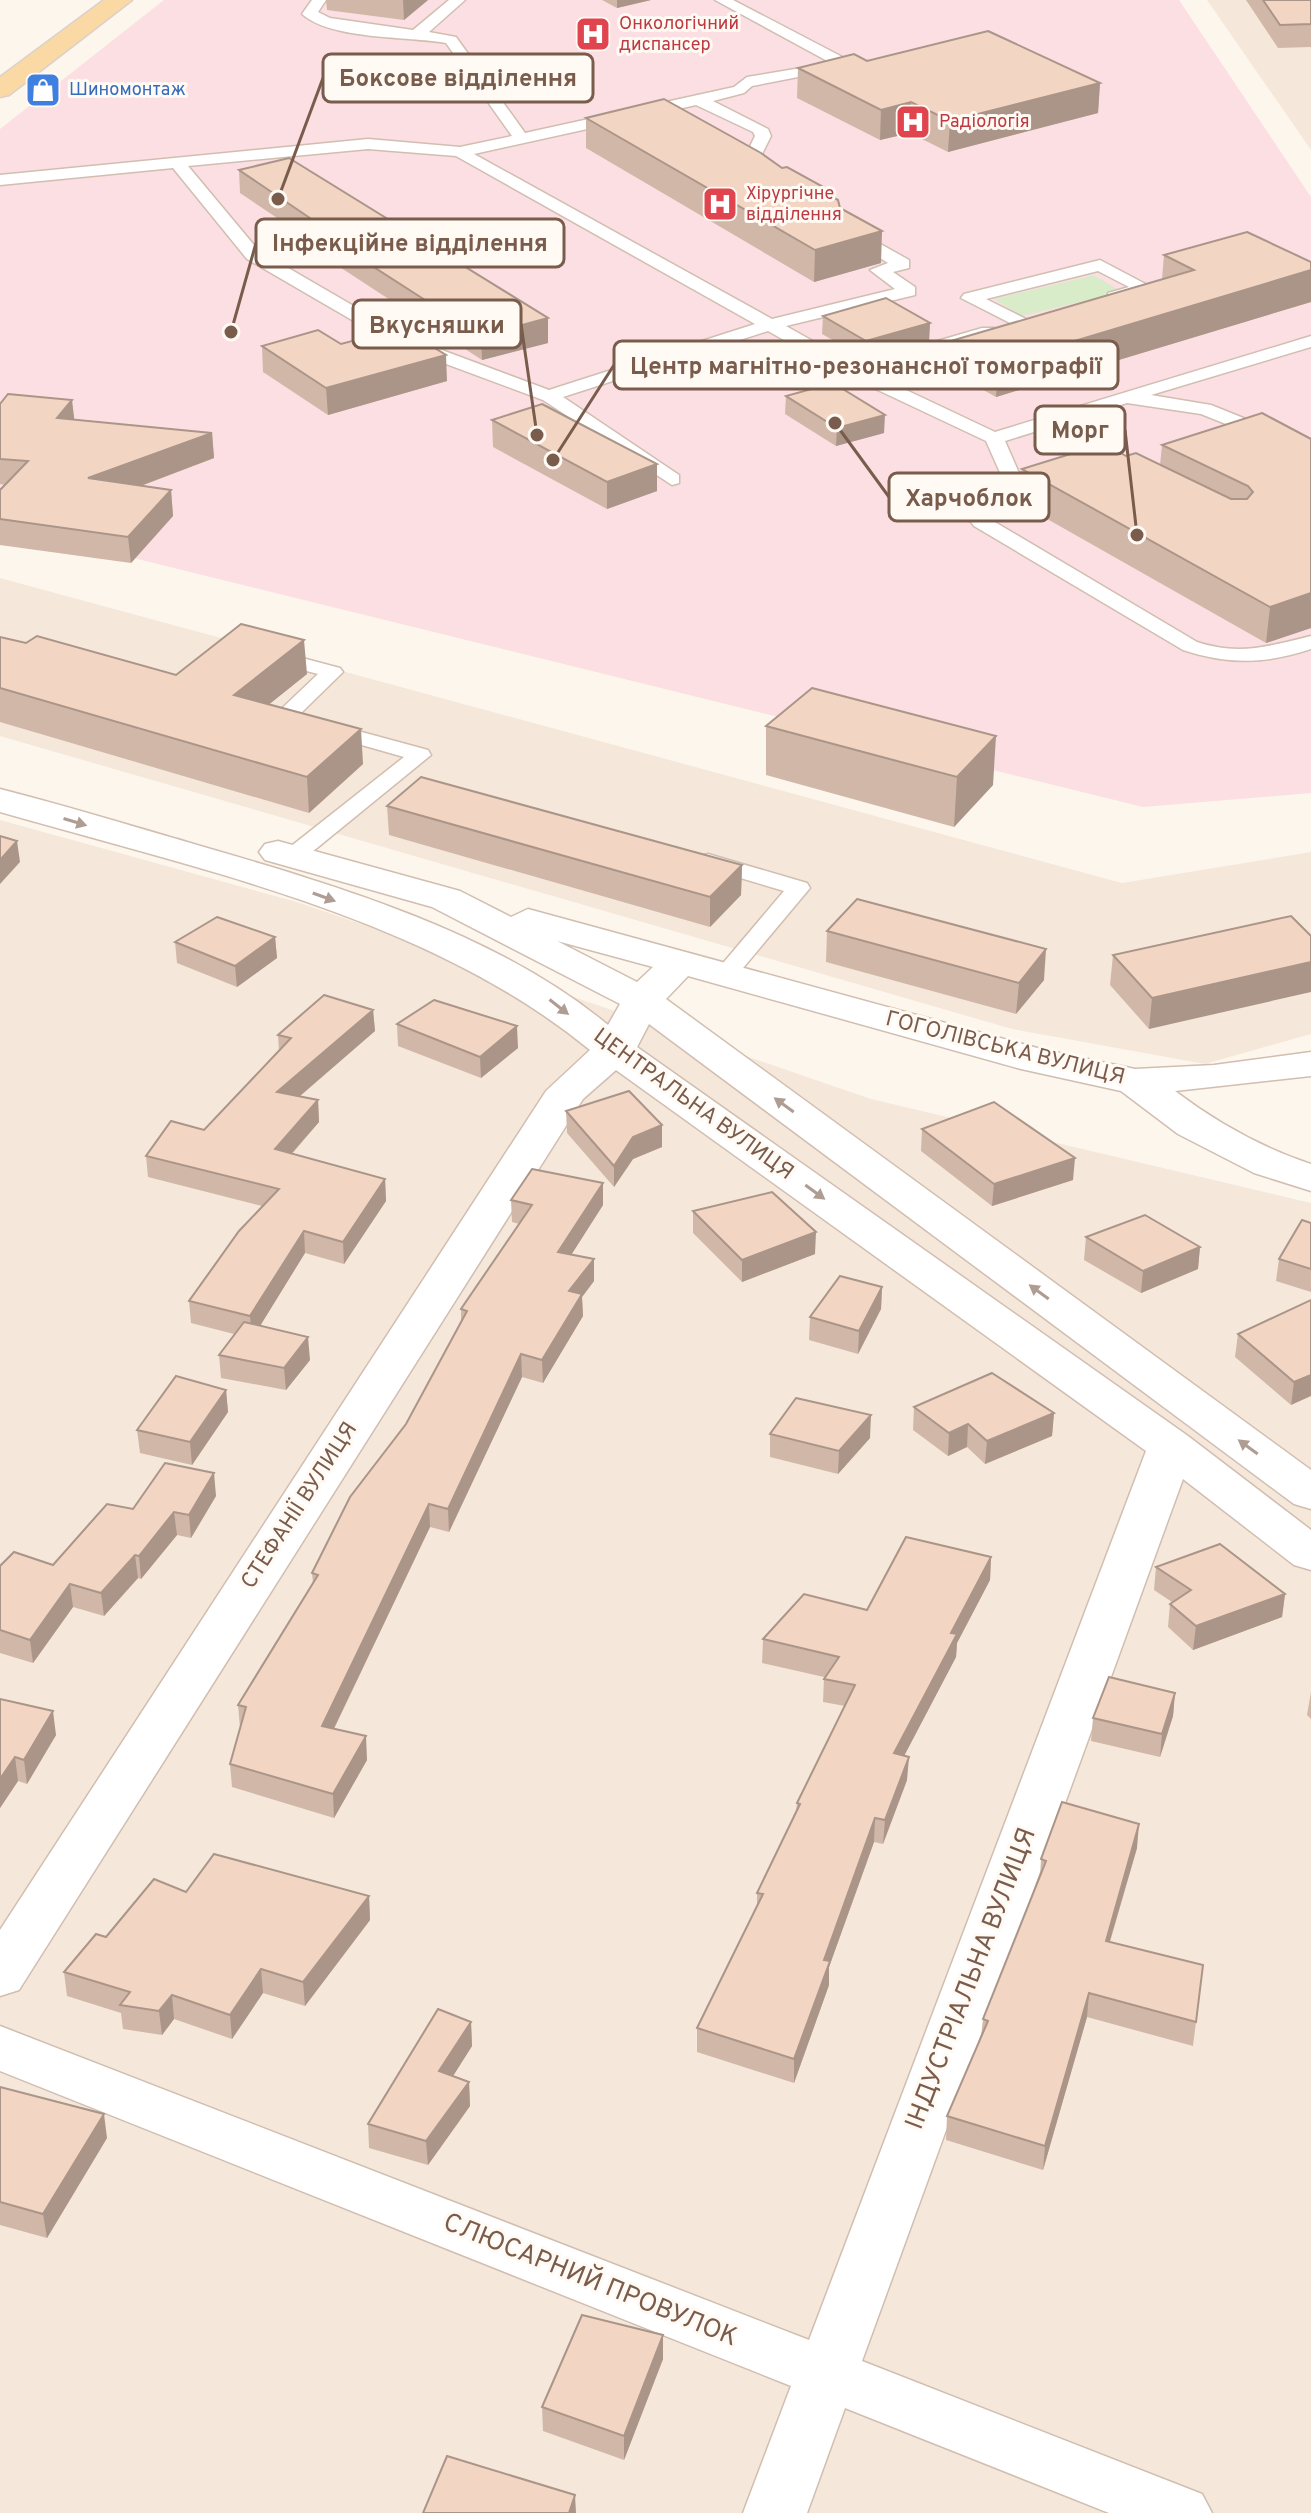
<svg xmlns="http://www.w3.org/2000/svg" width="1311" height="2513" font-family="Overpass,sans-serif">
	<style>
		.residential { fill: #f5e8da }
		.medical { fill: #fbdfe3 }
		.green { fill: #d8ecc9 }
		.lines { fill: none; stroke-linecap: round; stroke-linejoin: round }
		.service-casing { stroke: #d1beb0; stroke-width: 3 }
		.minor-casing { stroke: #d1beb0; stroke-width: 3 }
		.primary-casing { stroke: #dad1cd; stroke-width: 3 }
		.service { fill: #fff; fill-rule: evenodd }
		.minor { fill: #fff; fill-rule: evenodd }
		.primary { fill: #fbd9a5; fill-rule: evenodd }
		.wall { fill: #d1b7a8 }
		.shaded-wall { fill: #aa9588 }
		.building { fill: #f3d5c3; stroke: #aa9588; stroke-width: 2 }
		.oneway { fill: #af9d94 }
		.labels { text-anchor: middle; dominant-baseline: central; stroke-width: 6; stroke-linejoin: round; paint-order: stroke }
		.far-health-label { font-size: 18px; fill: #be3a42; stroke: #fffaf3; text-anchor: start }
		.far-shop-label { font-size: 18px; fill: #366cbe; stroke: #fffaf3; text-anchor: start }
		.street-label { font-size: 22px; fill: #7a5c4d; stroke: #fffaf3 }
		.near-street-label { font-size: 26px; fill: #7a5c4d; stroke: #fffaf3 }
		.leader { fill: none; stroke: #7a5c4d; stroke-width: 3 }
		.callout-dot { fill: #7a5c4d; stroke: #fffaf3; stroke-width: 3 }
		.callout { fill: #fffaf3; stroke: #7a5c4d; stroke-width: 3 }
		.callout-label { font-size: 24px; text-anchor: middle; font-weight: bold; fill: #7a5c4d }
	</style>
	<rect width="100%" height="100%" fill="#fdf6ec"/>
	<g class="residential">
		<path d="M1207,0H1311V150Z"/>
		<path d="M0,578L1122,883L1311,852V1034L1205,1064L1012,1029L0,736Z"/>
		<path d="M0,820L297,902L871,1099L1311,1203V2513H0Z"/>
	</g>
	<path class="medical" d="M164,0H1179L1311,197V793L1143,807L0,525V129Z"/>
	<path class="green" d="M1094,275L1122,292L1022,316L994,299Z"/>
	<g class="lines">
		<defs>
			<g id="service">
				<path d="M312,0H326L318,12L330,18L413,30L449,0H465L429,32L456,37L525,133L734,87L747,77L831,63L715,0H733L850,61V67L752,86L744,93L713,101L768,129L771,136L757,164L771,177L763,182L741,165L755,136L753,132L696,105L474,154L772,319L895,289L870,270L888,263L845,236L853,231L859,232L909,260V268L893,272L915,287V295L786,326L855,365L982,328H994V336L868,372L995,432L1311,336V347L1151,395L1211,405L1311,445V458L1201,414L1127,403L1005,441L1019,473L1057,467L1066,473L1064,477L1017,485L982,501V510L988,518L1197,642C1239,656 1270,646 1311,636V649C1266,664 1228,665 1183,650L974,526L962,510L963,499L976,489L1002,477L986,441L846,375L768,331L563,397L679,475V483L672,485L543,400L395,345L247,259L173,168L0,185V175L368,139L460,147L512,136L446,43C407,36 331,40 302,14ZM368,149L456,156L755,324L549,390L407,337L259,251L188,166Z"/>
				<path d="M1100,260L1153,288L1120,301H1108V293L1129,287L1098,271L986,299L1026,319V327L1020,328L961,298L964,294Z"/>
				<path d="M272,650L340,668L343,672L299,715L428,750L431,755L301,861H285L282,856L285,851L404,757L277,721L273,717L277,713L318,674L265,660L262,656Z"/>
				<path d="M708,854L807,883L810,888L733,980L725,982L713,975L784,891L700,866L697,861L700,856Z"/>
			</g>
			<path id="minor" d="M0,789C63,805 125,824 187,842C328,883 494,930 608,1025L620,1004L432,907L265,860L259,852L265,844L278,841L460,891L511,917L528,909L1041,1049L1135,1069L1214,1065L1311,1052V1076L1175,1091C1216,1122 1262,1148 1311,1164V1191L1254,1173L1178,1134L1121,1091L1021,1069L688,976L666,999L1311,1470V1509L1294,1504L649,1024L637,1047L1188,1436L1311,1530V1570L1294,1565L1183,1479L862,2361L1202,2494L1212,2513H1109L845,2408L807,2513H743L791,2386L0,2071V2026L809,2340L1146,1451L616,1070L583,1099L19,1990L0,1996V1930L546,1091L590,1050C428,917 198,869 0,812ZM557,941L653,967L637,982Z"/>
			<path id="primary" d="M104,0H132L9,95L0,97V77Z"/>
		</defs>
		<use href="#service" class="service-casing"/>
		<use href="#minor" class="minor-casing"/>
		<use href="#primary" class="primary-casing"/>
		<use href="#service" class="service"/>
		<use href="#minor" class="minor"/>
		<use href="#primary" class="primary"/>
	</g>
	<g class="wall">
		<path d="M326,0H428L404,20L327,10Z"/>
		<path d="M602,0H651L617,8Z"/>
		<path d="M1246,0H1311V47L1278,48Z"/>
		<path d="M867,61L1100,83L1098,113L948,152L910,133L880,140L797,98L798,68Z"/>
		<path d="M586,118L782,168L827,189V194L840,208L881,263L814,282L586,148Z"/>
		<path d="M239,170L548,343L482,360L329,260L328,252L240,193Z"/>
		<path d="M1164,255L1311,262V302L996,397L953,373L954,340L1162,279Z"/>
		<path d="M823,316L930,323L929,341L866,359L822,334Z"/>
		<path d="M341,344L447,381L328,415L263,372L262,346Z"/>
		<path d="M786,396L884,433L836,446L785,414Z"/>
		<path d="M0,404L74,420L212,433L214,458L141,486L171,490L173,516L131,563L0,545V490L5,485L0,484Z"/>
		<path d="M492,420L657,491L607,509L493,447Z"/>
		<path d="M1311,439V628L1266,643L1019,503L1022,469L1126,456L1160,465L1162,445Z"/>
		<path d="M0,637L176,675L307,674L269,704L363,764L309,813L0,722Z"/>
		<path d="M766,726L993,785L954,827L766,775Z"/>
		<path d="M387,806L742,865L741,895L710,927L389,835Z"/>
		<path d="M1291,916L1149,1029L1110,985L1113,955Z"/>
		<path d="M827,931L1044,980L1016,1014L826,962Z"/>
		<path d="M275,937L277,958L237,987L177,963L175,942Z"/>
		<path d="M373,1010L375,1031L299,1097L318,1100L319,1122L292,1154L385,1179L386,1201L344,1264L305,1253L260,1326L310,1360L286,1390L221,1378L219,1355L234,1334L191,1323L189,1301L262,1206L148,1177L146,1156L204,1130L279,1051L278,1035Z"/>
		<path d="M397,1024L518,1048L481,1078L398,1046Z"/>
		<path d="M566,1111L662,1147L633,1159L614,1187L567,1133Z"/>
		<path d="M922,1129L1073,1180L992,1206L921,1151Z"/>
		<path d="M603,1183V1205L571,1255L594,1281L582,1297L583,1316L543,1383L522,1377L449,1532L430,1527L334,1729L367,1760L334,1818L232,1787L230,1764L240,1728L238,1705L313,1584L312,1573L406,1424L461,1322V1309L519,1224L512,1222L511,1200Z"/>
		<path d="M693,1211L815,1254L742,1282L693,1233Z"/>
		<path d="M1311,1223V1292L1276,1281L1279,1259Z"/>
		<path d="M1086,1237L1200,1247L1198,1269L1141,1293L1084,1260Z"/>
		<path d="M882,1287L881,1309L858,1354L809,1340L810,1317Z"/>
		<path d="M1311,1300L1291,1405L1235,1357L1238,1334Z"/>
		<path d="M226,1390L228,1412L192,1465L140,1453L137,1430Z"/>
		<path d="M914,1407L1054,1413L1052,1436L985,1464L967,1447L948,1456L913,1430Z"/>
		<path d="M770,1434L870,1438L838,1474L770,1457Z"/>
		<path d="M216,1496L191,1538L177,1535L141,1579L138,1578L104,1616L73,1607L33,1663L0,1653V1566L53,1565L133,1509Z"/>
		<path d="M991,1557L990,1580L957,1643L956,1657L904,1756L907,1780L883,1844L874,1842L829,1967V1985L794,2083L697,2052V2028L757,1907V1893L796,1811L797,1803L845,1706L823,1702L824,1677L762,1663L763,1639L867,1610Z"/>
		<path d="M1156,1567L1285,1594L1282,1617L1193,1650L1168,1627L1170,1604L1172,1602L1154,1590Z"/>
		<path d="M1311,1692V1719L1307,1715Z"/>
		<path d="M1175,1693L1173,1716L1160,1757L1091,1741L1093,1718Z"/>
		<path d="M0,1699L56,1735L27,1784L18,1781L0,1808Z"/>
		<path d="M1137,1848L1110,1942L1203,1965L1193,2046L1087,2017L1043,2170L946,2140L947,2116L981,2037L983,2019L1040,1876L1041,1859Z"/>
		<path d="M186,1892L369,1896L370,1920L305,2006L263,1993L232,2039L174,2019L162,2035L123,2029L121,2013L67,1996L64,1972L106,1937Z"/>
		<path d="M471,2022L472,2046L453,2076L469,2082L470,2106L428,2165L369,2148L368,2124Z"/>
		<path d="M0,2087L107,2138L47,2238L0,2225Z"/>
		<path d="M663,2359L624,2460L543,2431L542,2407Z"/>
	</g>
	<g class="shaded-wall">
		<path d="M403,0H428L404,20Z"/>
		<path d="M617,0H651L617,8Z"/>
		<path d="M1100,83L1098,113L948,152L950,121Z"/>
		<path d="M911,102L910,133L880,140L881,110Z"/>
		<path d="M882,231L881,263L814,282L815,250Z"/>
		<path d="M1311,270V302L996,397L998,364Z"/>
		<path d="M548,318V343L482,360L481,336Z"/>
		<path d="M930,323L929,341L866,359V341Z"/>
		<path d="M446,355L447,381L328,415L326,388Z"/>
		<path d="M72,400L75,425L57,418Z"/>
		<path d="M885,415L884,433L836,446L837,428Z"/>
		<path d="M212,433L214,458L90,505L88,478Z"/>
		<path d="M657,464V491L607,509V482Z"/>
		<path d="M171,490L173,516L131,563L128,537Z"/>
		<path d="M1311,593V628L1266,643L1270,607Z"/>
		<path d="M304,640L307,674L237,730L234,695Z"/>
		<path d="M361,729L363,764L309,813L307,777Z"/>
		<path d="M996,736L993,785L954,827L957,777Z"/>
		<path d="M17,841L20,862L0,884V860Z"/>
		<path d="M742,865L741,895L710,927V897Z"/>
		<path d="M275,937L277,958L237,987L235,966Z"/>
		<path d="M1046,949L1044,980L1016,1014L1019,983Z"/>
		<path d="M1311,962V992L1149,1029L1152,998Z"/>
		<path d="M373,1010L375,1031L279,1114L277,1092Z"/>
		<path d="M517,1026L518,1048L481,1078L480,1057Z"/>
		<path d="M318,1100L319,1122L276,1171L275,1149Z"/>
		<path d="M662,1125V1147L633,1159L614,1187V1166L633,1137Z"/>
		<path d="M1075,1158L1073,1180L992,1206L994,1184Z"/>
		<path d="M385,1179L386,1201L344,1264L343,1242Z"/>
		<path d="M603,1183V1205L559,1274L558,1252Z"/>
		<path d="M304,1231L305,1253L252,1339L250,1316Z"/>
		<path d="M816,1232L815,1254L742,1282V1260Z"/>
		<path d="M1200,1247L1198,1269L1141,1293L1143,1271Z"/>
		<path d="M594,1259V1281L582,1297L583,1316L543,1383L542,1360L569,1291Z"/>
		<path d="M882,1287L881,1309L858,1354L859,1331Z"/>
		<path d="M308,1337L310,1360L286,1390L284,1368Z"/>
		<path d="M521,1354L522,1377L449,1532L448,1509Z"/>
		<path d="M1311,1375V1396L1291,1405L1294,1382Z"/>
		<path d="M226,1390L228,1412L192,1465L190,1442Z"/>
		<path d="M1054,1413L1052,1436L985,1464L987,1441Z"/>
		<path d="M871,1415L870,1438L838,1474L839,1451Z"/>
		<path d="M968,1424L967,1447L948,1456L949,1433Z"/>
		<path d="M214,1473L216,1496L191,1538L189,1515Z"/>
		<path d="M429,1504L430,1527L324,1749L322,1726Z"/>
		<path d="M174,1512L177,1535L141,1579L139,1556Z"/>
		<path d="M135,1555L138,1578L104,1616L101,1593Z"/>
		<path d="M991,1557L990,1580L957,1643L956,1657L893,1777L894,1753L951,1633Z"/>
		<path d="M70,1584L73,1607L33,1663L30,1640Z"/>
		<path d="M1285,1594L1282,1617L1193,1650L1196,1626Z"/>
		<path d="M1175,1693L1173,1716L1160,1757L1162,1734Z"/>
		<path d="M53,1711L56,1735L27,1784L24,1760Z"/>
		<path d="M366,1736L367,1760L334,1818L333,1794Z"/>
		<path d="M15,1757L18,1781L0,1808V1779Z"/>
		<path d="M909,1757L907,1780L883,1844L885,1820Z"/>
		<path d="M875,1818L874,1842L829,1967V1985L794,2083V2059L824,1960Z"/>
		<path d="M1139,1824L1137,1848L1103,1964L1106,1941Z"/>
		<path d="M369,1896L370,1920L305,2006L303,1982Z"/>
		<path d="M261,1969L263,1993L232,2039L230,2015Z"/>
		<path d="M1089,1993L1087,2017L1043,2170L1045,2146Z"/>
		<path d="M172,1995L174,2019L162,2035L159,2011Z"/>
		<path d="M471,2022L472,2046L441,2095L439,2071Z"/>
		<path d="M469,2082L470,2106L428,2165L426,2141Z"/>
		<path d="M104,2114L107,2138L47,2238L43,2214Z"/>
		<path d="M663,2335V2359L624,2460V2436Z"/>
		<path d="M575,2495L576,2513H569Z"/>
	</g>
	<g class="building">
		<path d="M1263,0H1311V24L1280,25Z"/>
		<path d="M988,31L1100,83L950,121L911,102L881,110L798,68L854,54L867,61Z"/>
		<path d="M664,99L761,153L782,168L787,167L827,189L821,191L838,200L840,208L882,231L815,250L586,118Z"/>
		<path d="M289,158L548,318L481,336L327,237L335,235L239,170Z"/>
		<path d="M1247,232L1311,262V270L998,364L954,340L1194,270L1164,255Z"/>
		<path d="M886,298L930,323L866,341L823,316Z"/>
		<path d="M402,328L446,355L326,388L262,346L318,330L341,344Z"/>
		<path d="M833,383L885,415L837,428L786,396Z"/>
		<path d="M8,394L72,400L57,418L212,433L88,478L171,490L128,537L0,519V490L28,461L0,459V404Z"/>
		<path d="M542,404L657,464L607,482L492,420Z"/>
		<path d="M1262,413L1311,439V593L1270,607L1022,469L1093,447H1110L1126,456L1136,453L1231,499H1247L1253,492L1248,486L1162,445Z"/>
		<path d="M241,624L304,640L234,695L361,729L307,777L0,688V637L26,643L37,636L176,675Z"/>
		<path d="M812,688L996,736L957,777L766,726Z"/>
		<path d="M421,777L742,865L710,897L387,806Z"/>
		<path d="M0,836L17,841L0,860Z"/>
		<path d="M857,899L1046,949L1019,983L827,931Z"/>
		<path d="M1291,916L1311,936V962L1152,998L1113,955Z"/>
		<path d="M217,917L275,937L235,966L175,942Z"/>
		<path d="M324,995L373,1010L277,1092L318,1100L275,1149L385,1179L343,1242L304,1231L250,1316L189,1301L239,1231L279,1189L146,1156L171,1121L204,1130L291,1038L278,1035Z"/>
		<path d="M434,1000L517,1026L480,1057L397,1024Z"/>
		<path d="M629,1091L662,1125L633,1137L614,1166L566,1111Z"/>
		<path d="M994,1102L1075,1158L994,1184L922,1129Z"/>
		<path d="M532,1169L603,1183L558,1252L594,1259L569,1291L582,1294L542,1360L521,1354L448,1509L429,1504L322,1726L366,1736L333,1794L230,1764L246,1707L238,1705L318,1575L312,1573L350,1497L406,1424L467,1311L461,1309L532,1205L511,1200Z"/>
		<path d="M772,1192L816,1232L742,1260L693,1211Z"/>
		<path d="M1145,1215L1200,1247L1143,1271L1086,1237Z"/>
		<path d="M1302,1220L1311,1223V1269L1279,1259Z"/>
		<path d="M840,1276L882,1287L859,1331L810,1317Z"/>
		<path d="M1311,1300V1375L1294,1382L1238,1334Z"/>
		<path d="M244,1322L308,1337L284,1368L219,1355Z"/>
		<path d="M992,1373L1054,1413L987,1441L968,1424L949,1433L914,1407Z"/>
		<path d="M176,1376L226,1390L190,1442L137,1430Z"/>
		<path d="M796,1398L871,1415L839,1451L770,1434Z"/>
		<path d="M165,1463L214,1473L189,1515L174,1512L139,1556L135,1555L101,1593L70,1584L30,1640L0,1630V1566L14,1552L53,1565L107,1504L133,1509Z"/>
		<path d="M906,1537L991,1557L951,1633L957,1634L894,1753L909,1757L885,1820L875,1818L824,1960L830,1961L794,2059L697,2028L763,1894L757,1893L800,1804L797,1803L855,1685L824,1679L839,1657L763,1639L804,1594L867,1610Z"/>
		<path d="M1220,1544L1285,1594L1196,1626L1170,1604L1191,1590L1156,1567Z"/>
		<path d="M1109,1677L1175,1693L1162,1734L1093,1718Z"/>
		<path d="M0,1699L53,1711L24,1760L15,1757L0,1779Z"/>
		<path d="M1062,1802L1139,1824L1106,1941L1203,1965L1196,2022L1089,1993L1045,2146L947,2116L988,2021L983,2019L1046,1861L1041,1859Z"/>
		<path d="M214,1854L369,1896L303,1982L261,1969L230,2015L172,1995L159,2011L120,2005L130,1992L64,1972L96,1934L106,1937L154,1879L186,1892Z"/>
		<path d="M438,2009L471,2022L439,2071L469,2082L426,2141L368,2124Z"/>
		<path d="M0,2087L104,2114L43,2214L0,2202Z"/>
		<path d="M582,2315L663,2335L624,2436L542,2407Z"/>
		<path d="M447,2456L575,2495L569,2513H423Z"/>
	</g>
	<defs><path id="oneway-solid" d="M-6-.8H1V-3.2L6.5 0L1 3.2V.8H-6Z" transform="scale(2)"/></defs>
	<g class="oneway">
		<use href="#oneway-solid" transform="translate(75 822) rotate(17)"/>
		<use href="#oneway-solid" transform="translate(324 897) rotate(20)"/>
		<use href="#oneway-solid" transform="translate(559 1007) rotate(38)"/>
		<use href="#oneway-solid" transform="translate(784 1105) rotate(-144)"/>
		<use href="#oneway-solid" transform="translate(815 1192) rotate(36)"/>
		<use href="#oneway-solid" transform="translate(1039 1292) rotate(-144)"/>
		<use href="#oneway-solid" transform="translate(1248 1447) rotate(-144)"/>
	</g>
	<defs>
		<symbol id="hospital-square" viewBox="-11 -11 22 22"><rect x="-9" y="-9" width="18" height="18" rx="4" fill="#e0444e" stroke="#fffaf3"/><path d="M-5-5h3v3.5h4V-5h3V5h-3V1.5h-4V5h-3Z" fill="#fff"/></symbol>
		<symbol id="shop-square" viewBox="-11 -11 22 22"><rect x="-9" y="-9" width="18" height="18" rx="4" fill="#3f7fe0" stroke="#fffaf3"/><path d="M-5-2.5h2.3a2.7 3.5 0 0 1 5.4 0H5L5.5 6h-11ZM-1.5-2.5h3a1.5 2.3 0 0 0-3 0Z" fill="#fff"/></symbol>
	</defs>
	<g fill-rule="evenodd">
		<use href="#hospital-square" x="573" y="14" width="40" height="40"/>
		<use href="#shop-square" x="23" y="70" width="40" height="40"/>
		<use href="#hospital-square" x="893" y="102" width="40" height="40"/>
		<use href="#hospital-square" x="700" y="184" width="40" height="40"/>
	</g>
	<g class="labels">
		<g class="far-health-label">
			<text x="619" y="24">Онкологічний<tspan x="619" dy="21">диспансер</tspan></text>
			<text x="939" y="122">Радіологія</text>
			<text x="746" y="194">Хірургічне<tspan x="746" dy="21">відділення</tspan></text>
		</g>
		<g class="far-shop-label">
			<text x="69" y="90">Шиномонтаж</text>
		</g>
		<g class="street-label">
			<text transform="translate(1005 1049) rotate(14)">ГОГОЛІВСЬКА ВУЛИЦЯ</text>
			<text transform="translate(693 1105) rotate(36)">ЦЕНТРАЛЬНА ВУЛИЦЯ</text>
			<text transform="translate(300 1506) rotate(-57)">СТЕФАНІЇ ВУЛИЦЯ</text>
		</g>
		<g class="near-street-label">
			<text transform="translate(972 1979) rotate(-69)">ІНДУСТРІАЛЬНА ВУЛИЦЯ</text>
			<text transform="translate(590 2281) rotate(22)">СЛЮСАРНИЙ ПРОВУЛОК</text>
		</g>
	</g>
	<path class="leader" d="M278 199L323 78M231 332L256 243M537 435L521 324M553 460L614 365M1137 535L1125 430M835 423L889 497"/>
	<g class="callout-dot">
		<circle cx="278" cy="199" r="8"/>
		<circle cx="231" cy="332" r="8"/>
		<circle cx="537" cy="435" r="8"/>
		<circle cx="553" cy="460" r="8"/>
		<circle cx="1137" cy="535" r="8"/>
		<circle cx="835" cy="423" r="8"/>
	</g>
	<g class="callout">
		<rect x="323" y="54" width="270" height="48" rx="8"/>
		<rect x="256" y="219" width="308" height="48" rx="8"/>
		<rect x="353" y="300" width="168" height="48" rx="8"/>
		<rect x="614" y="341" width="504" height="48" rx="8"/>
		<rect x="1035" y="406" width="90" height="48" rx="8"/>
		<rect x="889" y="473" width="160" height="48" rx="8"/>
	</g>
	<g class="callout-label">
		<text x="458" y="86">Боксове відділення</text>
		<text x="410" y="251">Інфекційне відділення</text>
		<text x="437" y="333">Вкусняшки</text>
		<text x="866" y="374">Центр магнітно-резонансної томографії</text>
		<text x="1080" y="438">Морг</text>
		<text x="969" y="506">Харчоблок</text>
	</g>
</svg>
